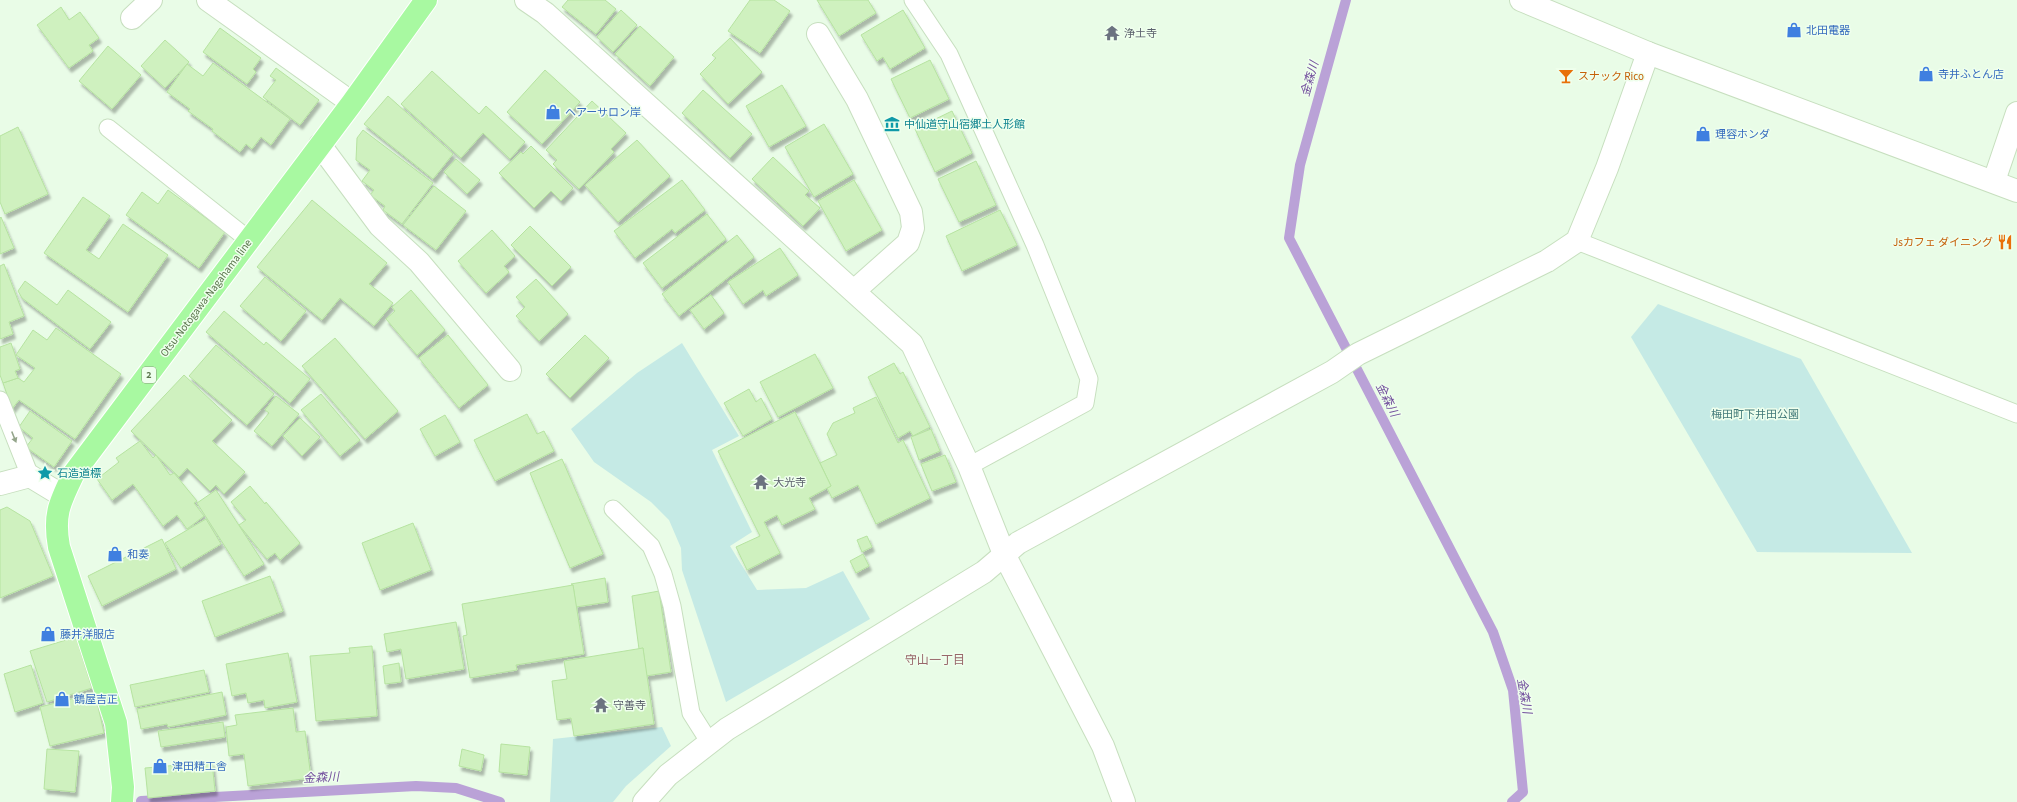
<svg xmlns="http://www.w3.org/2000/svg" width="2017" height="802" font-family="'Source Sans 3','Noto Sans JP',sans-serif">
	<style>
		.green { fill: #c5eae5 }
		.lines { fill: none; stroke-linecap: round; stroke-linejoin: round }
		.stream { stroke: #baa2d7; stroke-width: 10 }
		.building { fill: #cff1bf; stroke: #b6e3a0; filter: url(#shadow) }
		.service-casing { stroke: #c7dfbf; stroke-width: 19 }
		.minor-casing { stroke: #c7dfbf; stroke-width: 24 }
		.primary-casing { stroke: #fff; stroke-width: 24 }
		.service { stroke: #fff; stroke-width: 17 }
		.minor { stroke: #fff; stroke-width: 22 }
		.primary { stroke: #a8f9a1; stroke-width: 22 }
		.oneway { fill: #94a58b }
		.labels { text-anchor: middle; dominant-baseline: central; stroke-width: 3; stroke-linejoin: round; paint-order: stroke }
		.shield { fill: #efffed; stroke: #879e7c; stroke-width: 1 }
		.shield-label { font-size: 10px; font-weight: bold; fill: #5a754c }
		.shop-label { font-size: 11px; fill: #366cbe; stroke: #efffed; text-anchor: start }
		.worship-label { font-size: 11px; fill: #5b616d; stroke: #efffed; text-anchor: start }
		.food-label { font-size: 11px; fill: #c56008; stroke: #efffed; text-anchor: start }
		.culture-label { font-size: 11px; fill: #0d838f; stroke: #efffed; text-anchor: start }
		.street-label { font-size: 11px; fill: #5a754c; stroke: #efffed }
		.park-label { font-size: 11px; fill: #437b7a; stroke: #efffed }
		.water-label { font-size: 12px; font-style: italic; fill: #724f9d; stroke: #efffed }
		.neighbourhood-label { font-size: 12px; fill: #98676a; stroke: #efffed }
	</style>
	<defs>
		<filter id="shadow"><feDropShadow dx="2.5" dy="4.5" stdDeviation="1" flood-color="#0004"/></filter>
	</defs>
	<rect width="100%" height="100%" fill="#e9fce7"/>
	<g class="green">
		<path d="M1658,304L1801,359L1912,553L1757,552L1631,337Z"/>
		<path d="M682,343L739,436L712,450L752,532L730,546L757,590L806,588L843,571L870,619L726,702L682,570L681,548L669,520L651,502L594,462L571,429L637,373Z"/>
		<path d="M662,727L671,746L626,786L613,802H550L553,739Z"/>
	</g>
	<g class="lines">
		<g class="stream">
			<path d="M1346,0L1300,165L1289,238L1493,632L1513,690L1523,792L1512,802"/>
			<path d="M141,801L416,786L456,788L500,802"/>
		</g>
	</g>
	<g class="building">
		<path d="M568,0H605L616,9L596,34L562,7Z"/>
		<path d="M750,0H774L790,11L760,53L728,31Z"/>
		<path d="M817,0H868L876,13L839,36Z"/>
		<path d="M61,7L69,20L80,12L99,38L89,45L93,51L69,68L37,25Z"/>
		<path d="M621,10L637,25L613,52L597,37Z"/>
		<path d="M903,10L925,48L890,69L883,57L877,61L861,35Z"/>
		<path d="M640,26L674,57L650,86L615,54Z"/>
		<path d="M220,28L261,58L253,69L256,72L247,84L203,52Z"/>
		<path d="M730,38L762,72L728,104L700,74L716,58L712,55Z"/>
		<path d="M165,40L189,62L165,88L141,66Z"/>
		<path d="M108,46L141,75L112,109L79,81Z"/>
		<path d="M930,60L949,99L910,118L891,79Z"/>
		<path d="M213,63L290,119L271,145L261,137L252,149L246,144L240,152L212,131L213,129L188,111L190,109L167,92L187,64L203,76Z"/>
		<path d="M276,68L319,100L300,125L263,97L276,80L270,76Z"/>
		<path d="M545,70L580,102L542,144L507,112Z"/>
		<path d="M432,71L479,114L486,106L525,142L510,159L483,133L461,158L401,104Z"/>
		<path d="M782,85L806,126L769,147L746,106Z"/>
		<path d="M703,90L752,134L730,158L682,113Z"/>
		<path d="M388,96L453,154L433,179L364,124Z"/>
		<path d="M592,101L626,133L611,149L614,152L579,189L553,164L557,160L546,150Z"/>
		<path d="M952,111L972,153L935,172L915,129Z"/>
		<path d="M824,124L853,174L814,197L785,147Z"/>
		<path d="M18,127L48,194L5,214L0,202V136Z"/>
		<path d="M363,130L433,183L402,224L383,210L385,206L370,195L374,190L362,181L370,170L356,160L357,138Z"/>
		<path d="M637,140L670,176L618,222L585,185Z"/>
		<path d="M531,146L573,188L561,201L551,191L534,208L499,173L521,152L523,154Z"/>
		<path d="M773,157L809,191L805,195L820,208L803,226L752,179Z"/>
		<path d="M456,159L480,180L467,194L444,172Z"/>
		<path d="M976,161L996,205L959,222L938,179Z"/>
		<path d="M682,180L705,210L675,233L672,229L635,258L614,231Z"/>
		<path d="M854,180L882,230L846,251L818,201Z"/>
		<path d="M434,186L466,211L436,250L403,225Z"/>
		<path d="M168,190L225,232L199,268L126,215L142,192L158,204Z"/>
		<path d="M83,197L110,216L86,250L99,259L123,224L168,255L128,312L44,253Z"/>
		<path d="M312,200L387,263L369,284L393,303L374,326L340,298L322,320L257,267Z"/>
		<path d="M1000,210L1017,245L962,271L946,236Z"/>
		<path d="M707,214L726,239L662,288L643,263Z"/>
		<path d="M1,217L14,248L0,254V218Z"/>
		<path d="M530,226L571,267L552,286L511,245Z"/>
		<path d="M492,230L515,256L504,266L509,272L486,293L458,261Z"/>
		<path d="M737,235L754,257L679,316L662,294Z"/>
		<path d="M780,248L798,275L766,296L763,290L743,304L728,282Z"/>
		<path d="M4,264L24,316L9,322L13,334L0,339V266Z"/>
		<path d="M265,277L306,311L281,341L240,306Z"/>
		<path d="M536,279L568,314L539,341L516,316L525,307L516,297Z"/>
		<path d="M25,281L57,305L68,290L111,322L90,349L22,298L18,291Z"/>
		<path d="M411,290L445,330L417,355L386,319L395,311L392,307Z"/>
		<path d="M711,295L724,313L704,329L690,310Z"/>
		<path d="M224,311L264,345L266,342L310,379L290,403L206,332Z"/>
		<path d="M56,328L121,374L75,439L19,400L12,409L3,383L18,378L24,382L35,368L16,355L33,330L47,340Z"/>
		<path d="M448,335L488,385L459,408L419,358Z"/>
		<path d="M585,335L609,358L570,398L546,374Z"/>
		<path d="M335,338L398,411L365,439L302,366Z"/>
		<path d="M11,343L20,369L15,371L18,378L3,383L0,375V347Z"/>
		<path d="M216,345L274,394L247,425L189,376Z"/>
		<path d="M815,354L833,388L778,417L760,382Z"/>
		<path d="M894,363L900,374L903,372L930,427L913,436L910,431L898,438L868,377Z"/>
		<path d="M184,375L232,420L212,441L245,472L224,494L216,485L210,491L187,468L179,477L131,431Z"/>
		<path d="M749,389L756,402L761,398L772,419L743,436L724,403Z"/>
		<path d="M321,394L360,440L340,456L301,410Z"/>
		<path d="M276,396L299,414L272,446L254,431L269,413L265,410Z"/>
		<path d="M876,397L898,443L903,440L930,498L876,524L858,485L832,498L827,488L831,486L820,463L837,455L827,434L833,423L855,413L853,408Z"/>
		<path d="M30,411L72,441L54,467L26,447L33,438L19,427Z"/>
		<path d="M795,412L831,486L809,498L815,509L782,525L777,515L764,522L780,553L747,570L736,547L760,536L718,451Z"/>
		<path d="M527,414L537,434L544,431L554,451L495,481L474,440Z"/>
		<path d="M445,415L460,442L435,456L420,429Z"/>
		<path d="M300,418L320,437L302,456L283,436Z"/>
		<path d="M931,429L940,451L919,460L911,437Z"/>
		<path d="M140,441L153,458L156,455L170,475L174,473L197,501L194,503L204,516L187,529L177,515L163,526L133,484L112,500L97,479L119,462L116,458Z"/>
		<path d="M945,455L956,482L932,491L921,464Z"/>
		<path d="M562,459L603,554L570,568L530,473Z"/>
		<path d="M250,486L265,504L266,502L300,543L280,560L275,553L267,559L239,525L246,520L231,502Z"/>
		<path d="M216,490L264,564L244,576L197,503Z"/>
		<path d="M7,507L30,521L53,576L0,598V510Z"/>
		<path d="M206,519L221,544L181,568L165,543Z"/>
		<path d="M413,523L431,570L380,590L362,543Z"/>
		<path d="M867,536L872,547L862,552L857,540Z"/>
		<path d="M162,539L176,569L102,606L88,576Z"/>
		<path d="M863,554L869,566L856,573L850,561Z"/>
		<path d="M270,576L283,611L215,637L202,601Z"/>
		<path d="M605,578L608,602L576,607L573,585L571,584Z"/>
		<path d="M573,585L584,654L516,665L517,670L470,678L463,636L467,635L462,604Z"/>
		<path d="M659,591L671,672L646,676L643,648L639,649L632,596Z"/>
		<path d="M456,622L464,669L406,679L401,649L387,652L384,634Z"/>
		<path d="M76,637L92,688L47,702L30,651Z"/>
		<path d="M372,646L377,716L316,721L310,656L350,653L349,648Z"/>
		<path d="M643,648L654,724L574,736L571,718L557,720L552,681L567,679L564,661Z"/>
		<path d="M288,653L297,702L265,708L264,700L248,703L246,693L232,696L226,664Z"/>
		<path d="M399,663L401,682L385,684L383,666Z"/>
		<path d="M31,665L43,703L15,712L4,674Z"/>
		<path d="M204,670L209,692L135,707L130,685Z"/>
		<path d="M222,692L226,715L168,727L167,724L141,729L137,709Z"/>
		<path d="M95,693L104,733L50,746L40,707Z"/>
		<path d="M293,708L296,732L305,731L311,778L248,786L244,754L229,756L226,727L237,725L235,715Z"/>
		<path d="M223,722L225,737L161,747L158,731Z"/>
		<path d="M501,744L530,747L527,775L499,772Z"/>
		<path d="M47,749L79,751L75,792L44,789Z"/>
		<path d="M462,749L484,755L481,771L459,766Z"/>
		<path d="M212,762L215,791L148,798L145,768Z"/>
	</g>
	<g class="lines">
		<defs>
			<g id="service">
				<path d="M913,0L949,54L1035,245L1089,379L1085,403L969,466"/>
				<path d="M108,128L249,240"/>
				<path d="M1577,241L2017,414"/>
				<path d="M0,400L30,476"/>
				<path d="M613,509L651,546L663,574L672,606L691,713L710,743"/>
			</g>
			<g id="minor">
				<path d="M208,0L352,103"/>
				<path d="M526,0L545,13L912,344L969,466L1004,554L1103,746L1124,802"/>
				<path d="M1521,0L1648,53L2017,191"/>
				<path d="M132,18L151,0"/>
				<path d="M818,34L857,99L911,212L913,228L908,243L854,291"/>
				<path d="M320,145L380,226L419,262L510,370"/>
				<path d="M1994,181L2017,113"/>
				<path d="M0,484L30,476L63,496"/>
				<path d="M644,802L668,775L727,729L984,572L1018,543L1332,372L1358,354L1547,261L1577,241L1607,168L1648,53"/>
			</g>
			<path id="primary" d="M122,802L123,787L116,723L59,547C53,514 60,502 74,473L352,103L426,0"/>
		</defs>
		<use href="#service" class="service-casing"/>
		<use href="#minor" class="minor-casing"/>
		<use href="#primary" class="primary-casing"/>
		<use href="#service" class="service"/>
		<use href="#minor" class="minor"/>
		<use href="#primary" class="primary"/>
	</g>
	<defs><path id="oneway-solid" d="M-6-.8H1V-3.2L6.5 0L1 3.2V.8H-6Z"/></defs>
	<use class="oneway" href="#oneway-solid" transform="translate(14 437) rotate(68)"/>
	<defs>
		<symbol id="shop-bare" viewBox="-9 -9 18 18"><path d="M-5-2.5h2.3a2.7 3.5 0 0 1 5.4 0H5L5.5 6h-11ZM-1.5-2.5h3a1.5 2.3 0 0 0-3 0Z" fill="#3f7fe0" stroke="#efffed" stroke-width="2.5" paint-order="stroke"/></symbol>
		<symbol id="temple-bare" viewBox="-9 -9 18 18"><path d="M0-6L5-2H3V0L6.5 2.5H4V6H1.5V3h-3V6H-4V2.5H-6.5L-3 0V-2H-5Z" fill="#6b7280" stroke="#efffed" stroke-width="2.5" paint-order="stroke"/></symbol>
		<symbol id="bar-bare" viewBox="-9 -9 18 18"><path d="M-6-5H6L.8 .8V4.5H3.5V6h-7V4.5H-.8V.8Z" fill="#e8710a" stroke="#efffed" stroke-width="2.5" paint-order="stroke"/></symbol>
		<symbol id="museum-bare" viewBox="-9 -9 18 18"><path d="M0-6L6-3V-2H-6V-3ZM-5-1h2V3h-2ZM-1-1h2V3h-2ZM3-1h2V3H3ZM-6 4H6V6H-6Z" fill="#0f9aa8" stroke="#efffed" stroke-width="2.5" paint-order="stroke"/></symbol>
		<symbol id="restaurant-bare" viewBox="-9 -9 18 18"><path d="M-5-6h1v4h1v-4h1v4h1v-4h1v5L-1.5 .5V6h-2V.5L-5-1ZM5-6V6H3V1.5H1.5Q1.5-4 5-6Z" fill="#e8710a" stroke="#efffed" stroke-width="2.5" paint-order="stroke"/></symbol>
		<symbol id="sight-bare" viewBox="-9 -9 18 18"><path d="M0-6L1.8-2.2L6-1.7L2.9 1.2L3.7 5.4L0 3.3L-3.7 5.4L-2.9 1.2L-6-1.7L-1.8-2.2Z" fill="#0f9aa8" stroke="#efffed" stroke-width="2.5" paint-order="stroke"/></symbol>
	</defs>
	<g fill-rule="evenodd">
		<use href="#shop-bare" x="1783" y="19" width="22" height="22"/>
		<use href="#temple-bare" x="1101" y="22" width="22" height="22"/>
		<use href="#shop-bare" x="1915" y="63" width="22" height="22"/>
		<use href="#bar-bare" x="1555" y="65" width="22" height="22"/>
		<use href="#shop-bare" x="542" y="101" width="22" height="22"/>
		<use href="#museum-bare" x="881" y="113" width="22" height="22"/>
		<use href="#shop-bare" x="1692" y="123" width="22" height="22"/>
		<use href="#restaurant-bare" x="1994" y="231" width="22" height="22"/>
		<use href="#sight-bare" x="34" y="462" width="22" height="22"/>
		<use href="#temple-bare" x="750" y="471" width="22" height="22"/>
		<use href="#shop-bare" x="104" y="543" width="22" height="22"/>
		<use href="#shop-bare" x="37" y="623" width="22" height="22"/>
		<use href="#shop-bare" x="51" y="688" width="22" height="22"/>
		<use href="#temple-bare" x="590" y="694" width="22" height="22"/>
		<use href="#shop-bare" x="149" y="755" width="22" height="22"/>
	</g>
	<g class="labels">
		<rect class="shield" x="142" y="367" width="14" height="16" rx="3"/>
		<g class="shield-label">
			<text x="149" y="375">2</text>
		</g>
		<g class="shop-label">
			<text x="1806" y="30">北田電器</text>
			<text x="1938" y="74">寺井ふとん店</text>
			<text x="565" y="112">ヘアーサロン岸</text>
			<text x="1715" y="134">理容ホンダ</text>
			<text x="127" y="554">和奏</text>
			<text x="60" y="634">藤井洋服店</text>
			<text x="74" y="699">鶴屋吉正</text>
			<text x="172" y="766">津田精工舎</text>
		</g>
		<g class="worship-label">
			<text x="1124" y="33">浄土寺</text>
			<text x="773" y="482">大光寺</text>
			<text x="613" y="705">守善寺</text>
		</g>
		<g class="food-label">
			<text x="1578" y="76">スナック Rico</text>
			<text x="1993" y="242" text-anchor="end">Jsカフェ ダイニング</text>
		</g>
		<g class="culture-label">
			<text x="904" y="124">中仙道守山宿郷土人形館</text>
			<text x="57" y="473">石造道標</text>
		</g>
		<g class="street-label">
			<text transform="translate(206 298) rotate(-53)">Otsu-Notogawa-Nagahama line</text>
		</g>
		<g class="park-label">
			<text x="1755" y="414">梅田町下井田公園</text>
		</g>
		<g class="water-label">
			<text transform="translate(1310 79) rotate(-74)">金森川</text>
			<text transform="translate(1387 400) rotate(63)">金森川</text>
			<text transform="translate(1524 696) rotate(80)">金森川</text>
			<text transform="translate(321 778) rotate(-3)">金森川</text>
		</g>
		<g class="neighbourhood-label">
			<text x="935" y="660">守山一丁目</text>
		</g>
	</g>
</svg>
